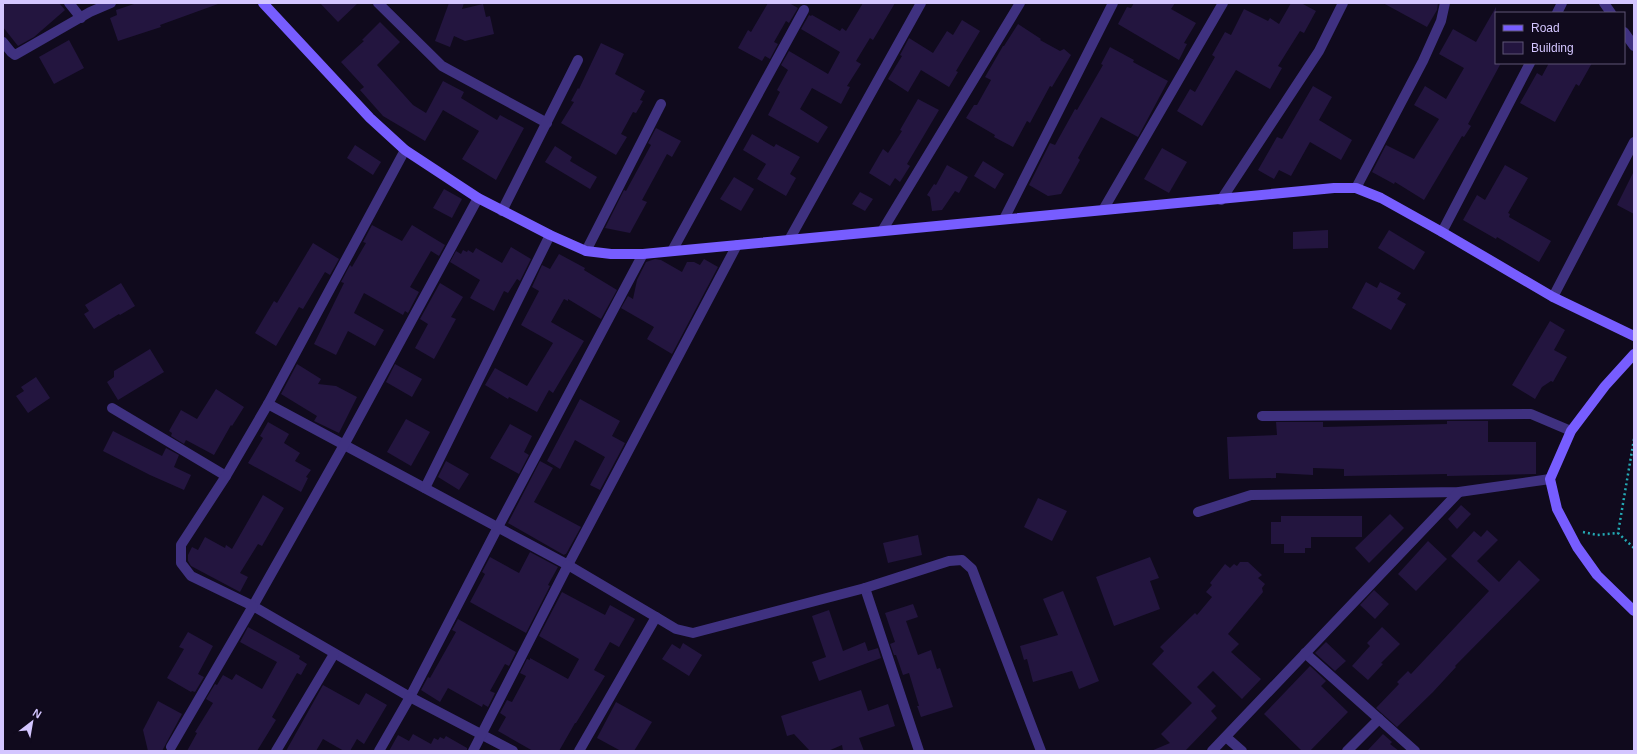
<svg xmlns="http://www.w3.org/2000/svg" width="1637" height="754" font-family="Helvetica,sans-serif">
	<style>
		.building { fill: #23153f }
		.lines { fill: none; stroke-linecap: round; stroke-linejoin: round }
		.path { stroke: #24aab5; stroke-width: 2.5; stroke-dasharray: 2 3; stroke-linecap: butt }
		.street { stroke: #3f3180; stroke-width: 10 }
		.secondary { stroke: #775dff; stroke-width: 10 }
	</style>
	<rect width="100%" height="100%" fill="#100a1d"/>
	<g class="building">
		<path d="M3,3H59L65,10L34,37L18,46L3,27Z"/>
		<path d="M137,3H218V4L160,25L161,27L118,41L110,18L117,15L116,10Z"/>
		<path d="M320,3H358L338,22Z"/>
		<path d="M449,3H464L462,9L483,4L486,17L490,16L494,34L465,41L454,36L450,47L435,41Z"/>
		<path d="M768,3H789L798,8L789,23L786,21L774,42L778,44L770,59L765,56L762,61L738,48L748,30L751,32Z"/>
		<path d="M863,3H895L873,40L870,38L856,61L861,64L847,86L850,87L841,104L812,88L800,109L828,127L818,143L768,115L780,92L777,90L788,70L781,65L789,51L828,74L840,52L801,29L809,15L811,16L812,15L840,31L842,28L846,31Z"/>
		<path d="M1134,3H1175L1171,9L1196,23L1184,43L1187,44L1179,60L1118,24L1127,7L1131,8Z"/>
		<path d="M1291,3H1301L1316,11L1304,33L1300,31L1278,66L1282,68L1270,89L1236,70L1202,126L1177,111L1190,89L1195,92L1215,57L1212,55L1225,32L1231,35L1244,9L1268,21L1270,18L1279,24Z"/>
		<path d="M1383,3H1438L1437,10L1427,27Z"/>
		<path d="M1496,7V63H1501L1468,124L1471,126L1464,137L1462,136L1424,200L1395,182L1394,184L1372,172L1386,145L1414,159L1439,119L1414,105L1425,86L1446,99L1464,68L1439,54L1453,29L1476,42Z"/>
		<path d="M962,20L980,31L956,71L958,72L949,87L921,70L908,92L888,79L902,56L900,55L909,38L933,53L947,31L953,35Z"/>
		<path d="M380,22L400,42L377,65L413,105L426,113L443,81L464,92L461,98L497,120L500,115L524,128L496,180L462,159L479,131L443,110L425,141L383,116L360,90L364,87L341,62L364,41L362,40Z"/>
		<path d="M1018,24L1041,39L1040,40L1060,51L1064,49L1071,55L1052,87L1050,86L1030,123L1027,121L1013,147L994,137L995,135L966,118L974,105H977L991,80L985,77L1003,46H1004Z"/>
		<path d="M69,40L84,68L54,84L39,57Z"/>
		<path d="M601,43L624,54L615,74L645,91L640,100L643,101L636,113L633,112L621,134L627,137L616,155L561,123L574,102L571,101L578,88L579,89Z"/>
		<path d="M1110,47L1134,60L1133,62L1168,81L1138,137L1101,117L1078,158L1080,160L1061,194L1048,196L1029,185L1050,143L1055,145L1075,109L1077,110L1103,65L1101,64Z"/>
		<path d="M1549,63H1592L1579,86L1576,84L1555,122L1520,103L1537,73L1542,76Z"/>
		<path d="M1313,86L1332,97L1319,120L1352,140L1341,160L1310,142L1291,176L1279,170L1274,179L1258,170L1277,137L1282,139Z"/>
		<path d="M918,99L939,110L907,164L910,166L900,182L895,178L890,186L869,173L883,149L888,153L902,131L900,130Z"/>
		<path d="M656,128L681,141L672,157L667,154L642,200L647,202L630,233L605,228L624,190L626,191L651,145L648,143Z"/>
		<path d="M752,134L774,147L776,144L800,157L790,174L796,178L786,196L757,179L766,164L743,150Z"/>
		<path d="M355,145L381,162L373,175L347,158Z"/>
		<path d="M555,146L572,157L570,161L597,177L590,189L545,162Z"/>
		<path d="M1162,148L1187,162L1169,193L1144,179Z"/>
		<path d="M983,161L1004,174L995,189L974,176Z"/>
		<path d="M947,165L968,177L959,193L955,191L942,210L932,211L930,197L927,195L934,184L936,185Z"/>
		<path d="M1505,165L1528,178L1508,213L1510,214L1509,217L1551,241L1539,262L1497,237L1496,239L1463,220L1477,195L1485,200Z"/>
		<path d="M1634,171V214L1617,205Z"/>
		<path d="M734,177L754,189L741,211L720,199Z"/>
		<path d="M444,189L462,199L452,218L433,208Z"/>
		<path d="M860,192L873,199L865,211L852,204Z"/>
		<path d="M372,225L402,241L412,225L445,245L439,256L431,251L410,287L419,292L408,313L405,311L403,315L364,293L354,313L384,330L375,346L348,331L336,355L314,344L344,283L341,282L350,265L352,267L366,243L363,242Z"/>
		<path d="M1328,230V248L1293,249V232Z"/>
		<path d="M1389,230L1425,252L1414,270L1378,248Z"/>
		<path d="M313,243L339,259L330,275L325,272L303,309L299,307L276,346L255,333L274,301L277,303Z"/>
		<path d="M511,247L531,259L520,281L517,279L508,293L504,291L494,311L470,298L480,280L450,262L456,251L461,254L463,250L467,252L468,250L473,253L476,248L502,263Z"/>
		<path d="M559,254L585,268L584,270L617,290L601,319L568,299V301L564,299L551,322L584,341L553,393L549,390L537,412L509,397L508,399L485,385L495,368L527,386L553,343L521,325L539,291L532,287L542,265L550,269Z"/>
		<path d="M655,259L661,260L682,272L687,262H694L700,265L704,259L718,267L672,354L647,339L654,327L621,308L628,296L633,299L637,280L646,262Z"/>
		<path d="M1366,282L1377,288L1380,282L1401,293L1397,299L1406,304L1391,330L1352,308Z"/>
		<path d="M121,283L135,306L120,315L119,314L94,329L84,314L89,311L85,305Z"/>
		<path d="M440,283L463,297L451,317L456,319L434,359L415,348L428,324L420,319Z"/>
		<path d="M1550,321L1565,330L1554,350L1567,357L1553,382L1551,381L1542,387L1535,399L1512,385Z"/>
		<path d="M150,349L164,372L118,400L107,382L114,377V371Z"/>
		<path d="M297,364L321,379L318,384L336,386L357,397L339,433L314,421L317,416L281,394Z"/>
		<path d="M395,364L422,379L412,397L386,382Z"/>
		<path d="M36,377L50,398L28,413L16,396L24,391L21,387Z"/>
		<path d="M216,389L244,407L232,426L231,425L214,455L186,440L184,444L171,436L172,433L169,431L181,410L197,419Z"/>
		<path d="M580,399L620,421L612,436L625,443L600,490L590,485L605,457L575,440L560,469L547,461Z"/>
		<path d="M406,419L430,432L411,466L387,452Z"/>
		<path d="M1447,421H1488V442H1536V474L1447,476V474L1344,476V469L1313,468V475L1276,473V478L1229,479L1227,437L1277,435L1276,422H1323V427L1447,424Z"/>
		<path d="M268,422L289,434L284,443L300,453L295,461L311,470L306,477L308,478L301,492L248,463L263,438L260,436Z"/>
		<path d="M510,424L532,436L524,452L529,455L519,474L490,458Z"/>
		<path d="M113,431L162,456L166,448L179,455L174,467L191,475L184,490L150,475L103,451Z"/>
		<path d="M446,461L469,474L459,490L438,477Z"/>
		<path d="M540,461L553,468L534,502L581,527L566,554H565L564,555L508,523Z"/>
		<path d="M263,495L284,508L262,546L258,544L240,573L248,577L240,592L191,566L188,561V555L192,547L198,550L205,537L225,548L226,545L232,549Z"/>
		<path d="M1038,498L1067,511L1052,541L1024,527Z"/>
		<path d="M1461,505L1471,514L1457,529L1448,519Z"/>
		<path d="M1390,514L1404,528L1369,563L1355,548Z"/>
		<path d="M1281,516H1362V537H1311V548H1305V553H1284V544H1271V522H1281Z"/>
		<path d="M1487,530L1498,540L1477,561L1499,582L1519,560L1540,580L1455,666L1456,667L1433,692L1397,727L1376,708L1399,684L1397,682L1408,671L1411,674L1489,591L1451,556L1474,531L1481,537Z"/>
		<path d="M918,535L922,555L888,563L883,543Z"/>
		<path d="M1428,541L1447,559L1416,591L1398,574Z"/>
		<path d="M530,552L558,567L548,585L550,586L526,633L470,602L485,574L482,572L490,557L519,573Z"/>
		<path d="M1150,557L1159,578L1150,581L1160,609L1114,626L1096,577Z"/>
		<path d="M1240,562H1248L1262,575L1258,578L1265,584L1262,588L1263,592L1228,634L1239,644L1231,652L1261,679L1242,699L1213,671L1197,687L1216,706L1211,711L1217,718L1185,751H1151L1170,743L1161,734L1192,703L1152,664L1164,651L1160,647L1195,613L1197,615L1212,597L1206,592L1212,585L1210,583L1225,564L1230,568L1234,564L1237,566Z"/>
		<path d="M1374,590L1389,604L1375,619L1360,605Z"/>
		<path d="M1063,591L1099,681L1079,689L1072,671L1033,682L1027,659L1024,660L1020,646L1058,635L1043,599Z"/>
		<path d="M562,592L605,615L610,605L635,619L619,647L610,642L594,670L605,676L576,723H575L559,751H533L498,731L506,717L500,713L507,700L512,702L526,676L520,673L527,659L530,660V658L568,679L579,659L539,636Z"/>
		<path d="M913,604L918,617L906,621L918,655L931,650L937,669L940,668L953,707L921,717L917,706H919L909,673L903,675L896,655H894L890,644L895,642L885,613Z"/>
		<path d="M829,610L843,651L865,642L868,651L878,648L881,658L819,681L812,662L826,657L812,616Z"/>
		<path d="M458,619L516,652L509,666L505,664L490,691L495,693L488,707L483,704L482,707L448,688L440,702L421,690L428,677L430,678L456,632L452,630Z"/>
		<path d="M248,627L300,656L299,659L307,664L301,675L297,673L272,717L276,720L257,751H187L197,733L195,732L213,703L206,699L215,684L217,685L223,675L232,680L236,674L262,689L277,662L240,642Z"/>
		<path d="M1382,627L1400,644L1381,663L1383,664L1368,680L1352,666L1370,646L1367,643Z"/>
		<path d="M188,632L213,646L198,674L204,677L195,692L192,691L191,692L167,678L184,649L179,647Z"/>
		<path d="M1326,642L1346,661L1335,671L1315,653Z"/>
		<path d="M683,643L702,655L689,676L662,659L672,644L680,649Z"/>
		<path d="M1310,666L1326,681L1321,686L1348,712L1310,751H1302L1264,714Z"/>
		<path d="M323,685L359,705L366,693L387,705L364,744L357,739L350,751H344L323,739L316,751H286Z"/>
		<path d="M861,690L868,711L888,704L895,726L859,738L864,751H843L842,745L828,751H810L794,734L787,736L781,716Z"/>
		<path d="M158,701L182,714L162,751H148L143,730Z"/>
		<path d="M616,702L652,722L634,751H621L597,738Z"/>
		<path d="M413,734L431,744L434,738L438,740L440,737L444,739L446,736L467,748V751H389L398,735L409,741Z"/>
		<path d="M1383,734L1392,742L1390,744L1399,751H1367Z"/>
	</g>
	<g class="lines">
		<g class="path">
			<path d="M1634,439L1618,533L1634,548"/>
			<path d="M1583,532L1597,535L1618,533"/>
		</g>
		<g class="street">
			<path d="M69,3L81,18"/>
			<path d="M378,3L442,66L547,123"/>
			<path d="M1604,3L1611,13"/>
			<path d="M1557,13L1562,3"/>
			<path d="M1624,32L1634,46"/>
			<path d="M3,42L11,52L15,55L90,12L111,3"/>
			<path d="M405,150L268,404L568,565L737,245"/>
			<path d="M1356,188L1423,61L1441,21L1445,3"/>
			<path d="M478,198L344,445L253,606L410,697L498,527L643,254"/>
			<path d="M1221,200L1319,51L1343,3"/>
			<path d="M1103,210L1223,3"/>
			<path d="M502,211L578,60"/>
			<path d="M1004,219L1113,3"/>
			<path d="M882,231L1020,3"/>
			<path d="M1442,232L1530,63"/>
			<path d="M789,240L921,3"/>
			<path d="M586,251L661,104"/>
			<path d="M672,251L804,10"/>
			<path d="M1553,297L1634,142"/>
			<path d="M112,408L226,476"/>
			<path d="M1262,416L1531,414L1571,431"/>
			<path d="M425,488L550,235"/>
			<path d="M1198,512L1251,495L1459,492L1550,479"/>
			<path d="M865,588L919,751"/>
			<path d="M656,617L676,629L693,633L865,588L949,561L962,560L972,569L1041,751"/>
			<path d="M1305,653L1415,751"/>
			<path d="M1226,737L1242,751"/>
			<path d="M171,747L253,606L191,576L181,563V545L226,476L268,404"/>
			<path d="M276,751L334,654"/>
			<path d="M379,751L410,697L513,751"/>
			<path d="M473,751L568,565L656,617L579,751"/>
			<path d="M1212,751L1459,492"/>
			<path d="M1347,751L1379,719"/>
		</g>
		<g class="secondary">
			<path d="M263,3L370,118L405,150L478,198L550,235L586,251L611,254H643L1334,188H1356L1381,198L1442,232L1553,297L1634,336"/>
			<path d="M1634,354L1605,386L1571,431L1550,479L1557,509L1577,547L1597,575L1634,611"/>
		</g>
	</g>
	<rect width="1637" height="754" fill="none" stroke="#d4c6ff" stroke-width="8"/>
	<rect x="1495" y="12" width="130" height="52" fill="#100a1d" stroke="#5e5577"/>
	<rect x="1503" y="25" width="20" height="6" fill="#775dff" stroke="#5e5577"/>
	<text x="1531" y="32" font-size="12" fill="#d4c6ff">Road</text>
	<rect x="1503" y="42" width="20" height="12" fill="#23153f" stroke="#5e5577"/>
	<text x="1531" y="52" font-size="12" fill="#d4c6ff">Building</text>
	<g transform="translate(32 722) rotate(31)" stroke="#100a1d" stroke-width="3" paint-order="stroke">
	<path d="M0-3L7 15L0 10L-7 15Z" fill="#d4c6ff"/>
	<text y="-6" font-size="11" font-weight="bold" text-anchor="middle" fill="#d4c6ff">N</text>
	</g>
</svg>
